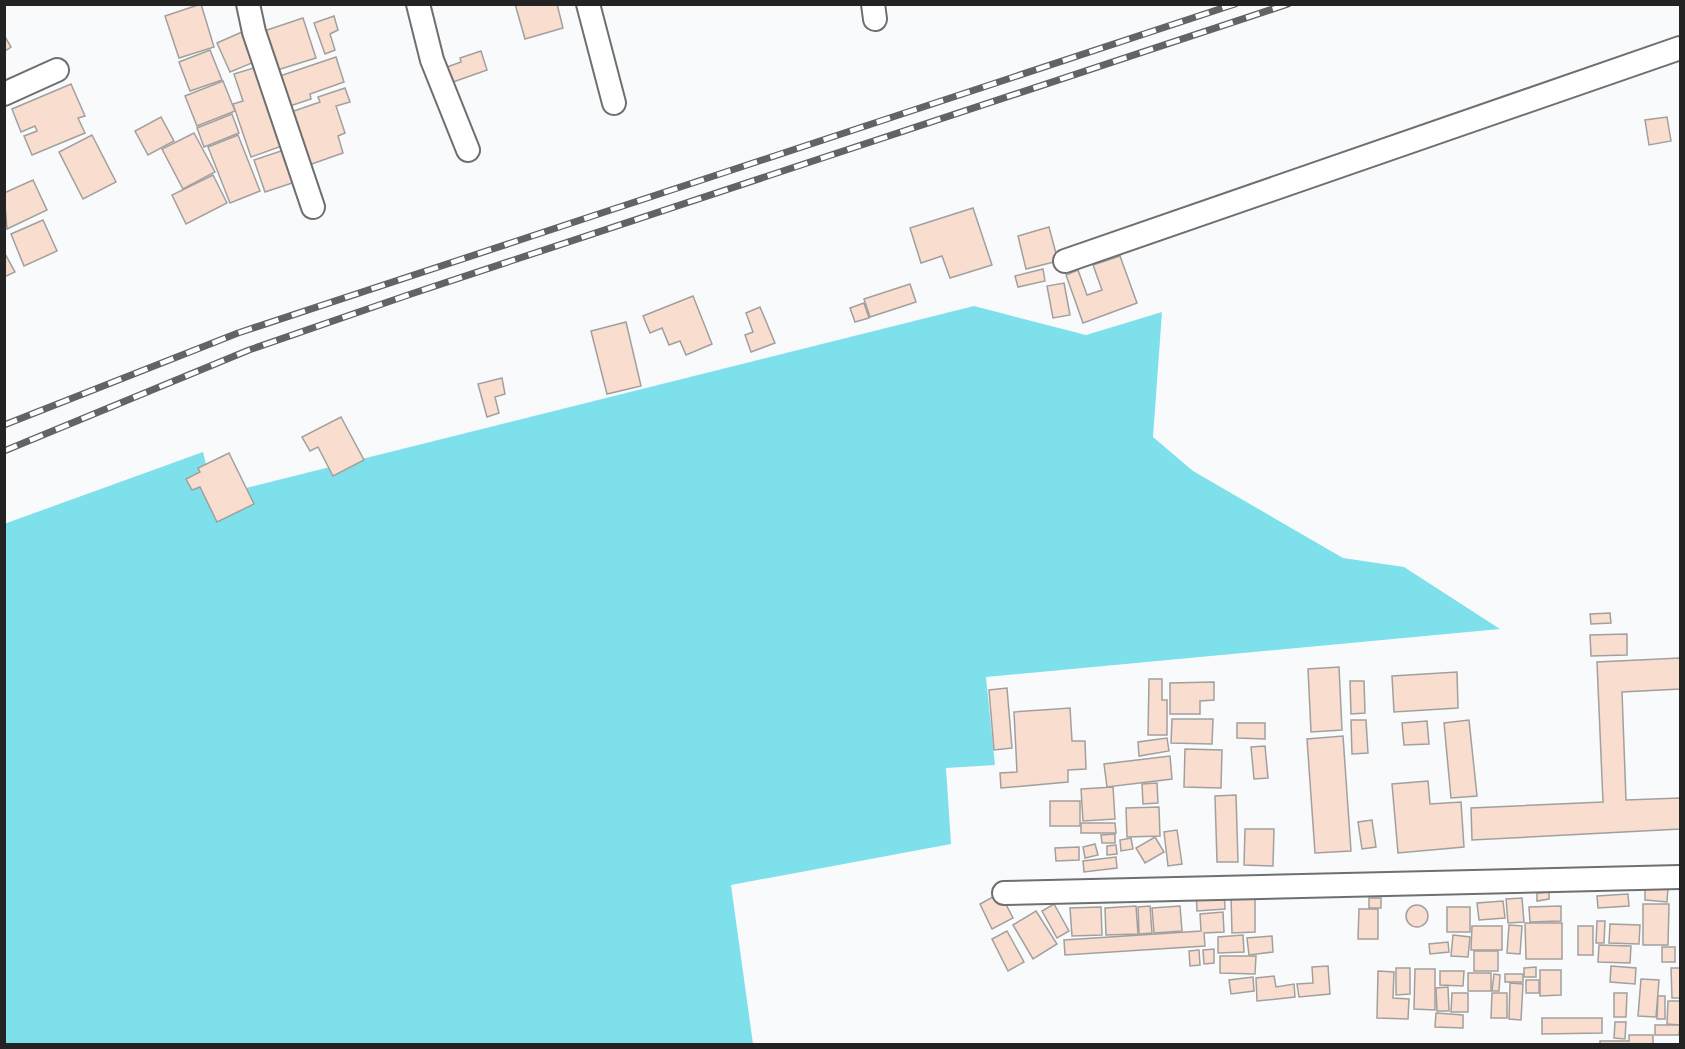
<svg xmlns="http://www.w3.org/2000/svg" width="1685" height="1049" font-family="'Zilla Slab',serif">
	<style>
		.water { fill: #7ee0eb }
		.building { fill: #f9ddce; stroke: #a2a09f; stroke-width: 1.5 }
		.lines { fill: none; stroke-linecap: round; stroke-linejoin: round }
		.street-casing { stroke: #6e6f70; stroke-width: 26 }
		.street { stroke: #fff; stroke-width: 22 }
		.rail-casing { stroke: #626364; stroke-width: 7 }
		.rail { stroke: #fff; stroke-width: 4.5; stroke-dasharray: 14; stroke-linecap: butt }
	</style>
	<rect width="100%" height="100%" fill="#f9fafb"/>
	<path class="water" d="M974,306L1086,335L1162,312L1153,437L1193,471L1343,558L1404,567L1500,629L986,677L995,765L946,768L951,844L731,885L753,1044H5L4,524L203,452L214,496Z"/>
	<g class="building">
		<path d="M201,4L214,47L179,58L165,16Z"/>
		<path d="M515,4H557L563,28L525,39Z"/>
		<path d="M334,16L338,30L330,34L335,50L325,54L314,23Z"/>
		<path d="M303,18L316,58L274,71L261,32Z"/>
		<path d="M251,28L264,58L230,72L217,43Z"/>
		<path d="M4,35L11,47L5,51L4,50Z"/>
		<path d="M210,50L222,80L190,91L179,62Z"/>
		<path d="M481,51L487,70L453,82L447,67L461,62L460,58Z"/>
		<path d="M336,57L344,82L310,94L311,99L284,108L274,78Z"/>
		<path d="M263,65L290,143L251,157L233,104L243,101L234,74Z"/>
		<path d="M223,81L235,111L197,126L185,96Z"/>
		<path d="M71,84L85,116L78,118L85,133L32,155L24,136L37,131L35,126L21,132L12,109Z"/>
		<path d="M345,88L350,102L336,106L345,133L338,136L343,153L306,166L291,112L320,102L318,97Z"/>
		<path d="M232,114L239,133L204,147L197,128Z"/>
		<path d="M161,117L174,141L148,155L135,131Z"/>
		<path d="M1667,117L1671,141L1649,145L1645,120Z"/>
		<path d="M194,133L215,172L183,189L162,149Z"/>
		<path d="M92,135L116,182L83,199L59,152Z"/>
		<path d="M238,135L260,191L230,203L208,147Z"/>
		<path d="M287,149L298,181L265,192L254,160Z"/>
		<path d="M213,175L227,203L186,224L172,195Z"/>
		<path d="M33,180L47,210L7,229L4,193Z"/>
		<path d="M973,208L992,265L950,278L942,256L921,263L910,228Z"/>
		<path d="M43,220L57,251L24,266L11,234Z"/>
		<path d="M1049,227L1058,261L1026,269L1018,236Z"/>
		<path d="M4,252L15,272L4,277Z"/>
		<path d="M1120,256L1137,303L1083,323L1066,275L1078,270L1087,295L1102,290L1093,265Z"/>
		<path d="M1043,269L1045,281L1018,287L1015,276Z"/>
		<path d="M1064,283L1070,315L1053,318L1047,286Z"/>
		<path d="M910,284L916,302L870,317L864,299Z"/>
		<path d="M693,296L712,344L686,355L680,341L669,345L662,328L650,333L643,316Z"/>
		<path d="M864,303L869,318L855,322L850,308Z"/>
		<path d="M760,307L775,343L751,352L745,335L753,332L746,313Z"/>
		<path d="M626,322L641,386L607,394L591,331Z"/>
		<path d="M502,378L505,394L495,397L499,413L487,417L478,384Z"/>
		<path d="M341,417L364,460L333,476L318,447L310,451L302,437Z"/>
		<path d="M229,453L254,504L217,522L200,487L192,490L186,479L200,472L198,468Z"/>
		<path d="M1610,613L1611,623L1591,624L1590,614Z"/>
		<path d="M1627,634V655L1591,656L1590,635Z"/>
		<path d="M1680,658V689L1622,692L1626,800L1680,798V829L1472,840L1471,808L1603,802L1597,662Z"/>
		<path d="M1339,667L1342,730L1311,732L1308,669Z"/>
		<path d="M1457,672L1458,708L1394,712L1392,676Z"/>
		<path d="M1149,679H1162V700H1167V735H1148Z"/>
		<path d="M1350,681H1364L1365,713L1351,714Z"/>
		<path d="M1214,682V700L1200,701V714H1170V683Z"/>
		<path d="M1007,688L1012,748L994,750L989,690Z"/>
		<path d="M1070,708L1072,741H1085L1086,769L1068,770V782L1001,788L1000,773L1017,772L1014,712Z"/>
		<path d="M1172,719H1213L1212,744L1171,743Z"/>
		<path d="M1351,720H1366L1368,753L1352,754Z"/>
		<path d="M1469,720L1477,796L1451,798L1444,723Z"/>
		<path d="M1427,721L1429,744L1404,745L1402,723Z"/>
		<path d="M1237,723H1265V739L1237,738Z"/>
		<path d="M1343,736L1351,851L1315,853L1307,739Z"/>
		<path d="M1167,738L1169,751L1139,756L1138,742Z"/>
		<path d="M1265,746L1268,778L1254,779L1251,747Z"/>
		<path d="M1185,749L1222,750L1221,788L1184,787Z"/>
		<path d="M1170,756L1172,779L1107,787L1104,764Z"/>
		<path d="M1428,781L1430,804L1461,802L1464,847L1398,853L1392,784Z"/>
		<path d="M1157,783L1158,803L1143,804L1142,784Z"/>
		<path d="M1113,787L1115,819L1083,821L1081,789Z"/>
		<path d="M1236,795L1238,862H1217L1215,796Z"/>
		<rect x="1050" y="801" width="30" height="25"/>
		<path d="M1159,807L1160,836L1127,837L1126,808Z"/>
		<path d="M1372,820L1376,847L1362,849L1358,822Z"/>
		<path d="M1081,823H1115L1116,833H1081Z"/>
		<path d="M1245,829H1274L1273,866L1244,865Z"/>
		<path d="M1177,830L1182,864L1168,866L1164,832Z"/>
		<path d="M1115,834V843H1102L1101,835Z"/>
		<path d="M1155,837L1164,852L1145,863L1136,848Z"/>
		<path d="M1131,838L1133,849L1121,851L1120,840Z"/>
		<path d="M1095,844L1098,855L1085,858L1083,847Z"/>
		<path d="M1116,845L1117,854L1107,855V846Z"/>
		<path d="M1079,847V860L1056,861L1055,848Z"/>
		<path d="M1116,857L1117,868L1084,872L1083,861Z"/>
		<path d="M1645,887L1668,888L1667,902L1645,900Z"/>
		<path d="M1224,891L1225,909L1197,911L1196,892Z"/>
		<path d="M1549,892V899L1537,901V893Z"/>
		<path d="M1000,893L1013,918L992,929L980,904Z"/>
		<path d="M1628,894L1629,906L1598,908L1597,896Z"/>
		<path d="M1231,895H1255V932L1232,933Z"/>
		<rect x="1369" y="898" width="12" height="10"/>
		<path d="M1522,898L1524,922L1508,923L1506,899Z"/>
		<path d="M1503,901L1505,918L1479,920L1477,903Z"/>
		<path d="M1054,904L1069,931L1057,938L1042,911Z"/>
		<path d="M1643,904H1669L1668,945H1643Z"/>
		<circle cx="1417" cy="916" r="11"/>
		<path d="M1136,906L1138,934L1106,935L1105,908Z"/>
		<path d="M1150,906L1152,933L1139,934L1138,907Z"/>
		<path d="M1180,906L1182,931L1154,933L1152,908Z"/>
		<path d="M1561,906V921L1530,922L1529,907Z"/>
		<path d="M1101,907L1102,935L1072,936L1070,908Z"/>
		<rect x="1447" y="907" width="23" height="25"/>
		<path d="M1359,909H1378V939H1358Z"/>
		<path d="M1036,911L1057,944L1033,959L1013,925Z"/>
		<path d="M1223,912L1224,932L1204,933L1205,946L1065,955L1064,940L1201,931L1200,914Z"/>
		<path d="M1597,921H1605L1604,943H1596Z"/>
		<path d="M1525,923H1562V959H1526Z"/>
		<path d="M1610,924L1640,925L1639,944L1609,943Z"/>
		<path d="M1509,925L1522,926L1520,954L1507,953Z"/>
		<path d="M1472,926H1502V950H1471Z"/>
		<rect x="1578" y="926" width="15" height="29"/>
		<path d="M1007,931L1024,962L1008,971L992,939Z"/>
		<path d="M1243,935L1244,952L1218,953V937Z"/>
		<path d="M1453,935L1470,937L1468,957L1451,956Z"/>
		<path d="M1272,936L1273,952L1249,955L1247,938Z"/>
		<path d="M1448,942L1449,952L1430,954L1429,944Z"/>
		<path d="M1599,945L1631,946L1630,963L1598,962Z"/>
		<rect x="1662" y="947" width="13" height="15"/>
		<path d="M1214,949V963L1204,964L1203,950Z"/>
		<path d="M1199,950L1200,965L1190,966L1189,951Z"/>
		<rect x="1474" y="951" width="24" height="20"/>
		<path d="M1220,956H1256L1255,974L1220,973Z"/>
		<path d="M1328,966L1330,994L1299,997L1297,984L1313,983L1312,967Z"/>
		<path d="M1611,966L1636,968L1635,984L1610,982Z"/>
		<path d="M1536,967V977H1524V968Z"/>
		<path d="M1396,968H1410V994L1396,995Z"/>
		<path d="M1671,968H1680V998H1672Z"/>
		<path d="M1415,969H1435V1010L1414,1009Z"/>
		<path d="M1540,970H1561V995L1540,996Z"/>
		<path d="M1378,971L1394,972L1393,998L1409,999L1408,1019L1377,1018Z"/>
		<path d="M1440,971H1464L1463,986L1440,985Z"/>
		<rect x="1468" y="973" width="23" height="18"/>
		<path d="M1494,974L1500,975L1499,991H1492Z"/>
		<rect x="1505" y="974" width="18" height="8"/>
		<path d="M1274,976L1276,987L1294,984L1295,997L1257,1001L1256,978Z"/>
		<path d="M1253,977L1254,991L1231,994L1229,980Z"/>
		<path d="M1641,979L1659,980L1656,1017L1638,1016Z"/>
		<rect x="1526" y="980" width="13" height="13"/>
		<path d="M1510,983L1523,984L1521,1020L1509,1019Z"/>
		<path d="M1448,987L1449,1011H1437L1436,988Z"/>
		<path d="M1452,993H1468V1012H1451Z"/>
		<path d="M1492,993H1507V1018H1491Z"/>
		<path d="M1614,993H1627L1626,1017H1614Z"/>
		<path d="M1658,996H1665V1019H1657Z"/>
		<path d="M1668,1001H1680V1025L1667,1024Z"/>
		<path d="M1436,1013L1463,1015V1028L1435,1027Z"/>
		<path d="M1542,1018H1602V1033L1542,1034Z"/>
		<path d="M1615,1022H1626L1625,1039L1614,1038Z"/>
		<path d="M1655,1025H1680L1679,1035H1655Z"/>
		<path d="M1629,1035H1653V1044H1600V1041H1629Z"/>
	</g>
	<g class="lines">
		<defs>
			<g id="street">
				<path d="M248,4L254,32L313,207"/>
				<path d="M418,4L432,60L468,150"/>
				<path d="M588,4L614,103"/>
				<path d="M873,4L875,19"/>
				<path d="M4,94L57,70"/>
				<path d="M1065,261L1680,48"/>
				<path d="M1004,893L1680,877"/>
			</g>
		</defs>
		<use href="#street" class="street-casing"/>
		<use href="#street" class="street"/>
		<defs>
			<g id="rail">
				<path d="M4,425L238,333L1235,4"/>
				<path d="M4,451L249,350L408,295L1288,4"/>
			</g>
		</defs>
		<use href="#rail" class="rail-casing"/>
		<use href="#rail" class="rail"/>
	</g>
	<rect width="1685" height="1049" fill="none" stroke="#232324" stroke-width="12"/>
</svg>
